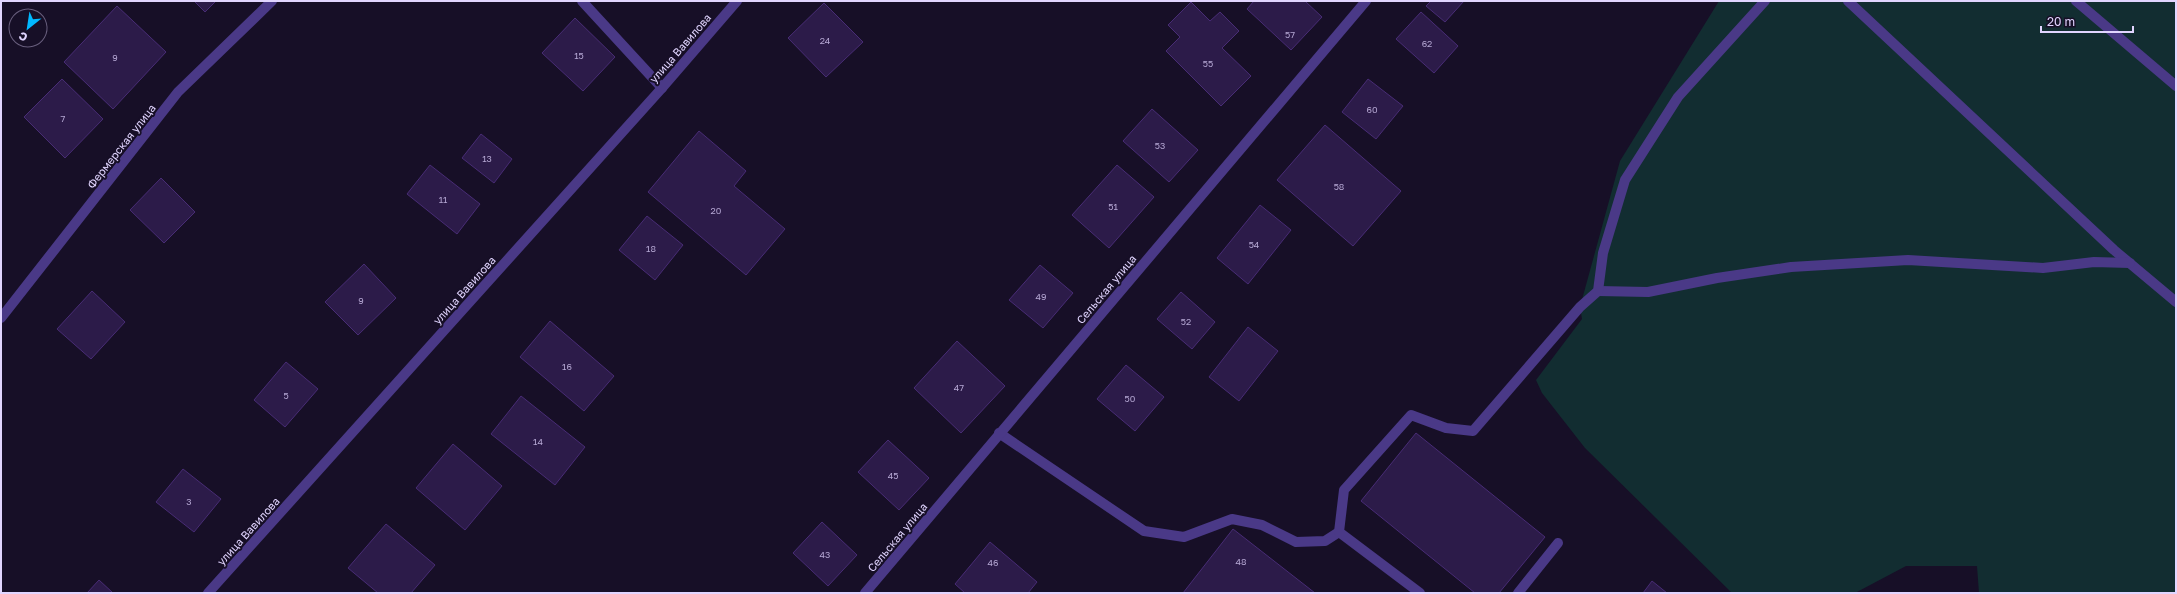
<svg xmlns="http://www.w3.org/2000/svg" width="2177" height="594" font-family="'Golos Text',sans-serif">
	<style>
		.green { fill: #122d31 }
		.building { fill: #2c1b49; stroke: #482c75 }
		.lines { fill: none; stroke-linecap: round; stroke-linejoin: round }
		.minor { stroke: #4a3987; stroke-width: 10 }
		.labels { text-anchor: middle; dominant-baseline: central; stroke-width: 4; stroke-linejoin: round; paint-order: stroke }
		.number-label { font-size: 9px; fill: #b4a6d2 }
		.street-label { font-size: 11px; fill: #e1d5ff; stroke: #170f27 }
	</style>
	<rect width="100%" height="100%" fill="#170f27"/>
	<path class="green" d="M1719,1H2176V593H1979L1977,566H1906L1855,593H1732L1585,448L1542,393L1536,380L1582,319L1580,307L1620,161Z"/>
	<g class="building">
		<path d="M194,1H216L205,12Z"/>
		<path d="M1254,1H1305L1322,17L1291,50L1247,9Z"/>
		<path d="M1431,1H1464L1445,22L1426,6Z"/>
		<path d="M1191,2L1210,21L1220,12L1239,31L1222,48L1251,76L1221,106L1166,51L1180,37L1168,25Z"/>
		<path d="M824,3L863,42L826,77L788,38Z"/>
		<path d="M117,6L166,52L113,109L64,62Z"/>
		<path d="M1421,12L1458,46L1434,73L1396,39Z"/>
		<path d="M575,18L615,57L583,91L542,53Z"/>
		<path d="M62,79L103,119L65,158L24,117Z"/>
		<path d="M1368,79L1403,106L1376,139L1342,112Z"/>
		<path d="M1152,109L1198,150L1169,182L1123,141Z"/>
		<path d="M1325,125L1401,191L1353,246L1277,180Z"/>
		<path d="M699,131L746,171L734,186L785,229L746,275L648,192Z"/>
		<path d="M481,134L512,159L494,183L462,158Z"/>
		<path d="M430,165L480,204L457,234L407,194Z"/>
		<path d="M1117,165L1154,197L1109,248L1072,215Z"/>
		<path d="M161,178L195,212L164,243L130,210Z"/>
		<path d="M1260,205L1291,230L1248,284L1217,258Z"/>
		<path d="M647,216L683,245L655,280L619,250Z"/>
		<path d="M364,264L396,298L358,335L325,302Z"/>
		<path d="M1040,265L1073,293L1043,328L1009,300Z"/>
		<path d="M92,291L125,322L91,359L57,329Z"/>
		<path d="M1181,292L1215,322L1192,349L1157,319Z"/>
		<path d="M550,321L614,376L584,411L520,357Z"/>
		<path d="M1248,327L1278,351L1239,401L1209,377Z"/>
		<path d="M957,341L1005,386L961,433L914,388Z"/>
		<path d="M286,362L318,389L285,427L254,400Z"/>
		<path d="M1126,365L1164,397L1135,431L1097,399Z"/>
		<path d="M521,396L585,447L555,485L491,434Z"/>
		<path d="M1416,433L1545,537L1499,593H1475L1361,501Z"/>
		<path d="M888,440L929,478L899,510L858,472Z"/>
		<path d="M453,444L502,486L465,530L416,488Z"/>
		<path d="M183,469L221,499L194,532L156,502Z"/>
		<path d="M822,522L857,555L828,586L793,553Z"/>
		<path d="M386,524L435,565L411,593H378L348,568Z"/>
		<path d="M1233,529L1315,593H1183Z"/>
		<path d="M990,542L1037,582L1028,593H965L955,584Z"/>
		<path d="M99,580L113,593H87Z"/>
		<path d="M1652,581L1667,593H1643Z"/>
	</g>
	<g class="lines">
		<g class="minor">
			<path d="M582,1L662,88"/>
			<path d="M1848,1L2114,250L2176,302"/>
			<path d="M2076,1L2176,86"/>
			<path d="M1598,291L1648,292L1717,278L1791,267L1908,260L2043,268L2094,262L2130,263"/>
			<path d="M1,318L178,92L272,1"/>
			<path d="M999,433L1144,531L1184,537L1232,519L1262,525L1296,542L1325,541L1339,532"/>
			<path d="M208,593L662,88L737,1"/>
			<path d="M865,593L1366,1"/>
			<path d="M1420,593L1339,532L1344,490L1411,415L1446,428L1473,431L1580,307L1598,291L1603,253L1625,180L1678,97L1765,1"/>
			<path d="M1518,593L1558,543"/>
		</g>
	</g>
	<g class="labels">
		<g class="number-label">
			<text x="1290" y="34">57</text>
			<text x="825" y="40">24</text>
			<text x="1427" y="43">62</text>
			<text x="579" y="55">15</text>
			<text x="115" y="57">9</text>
			<text x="1208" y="63">55</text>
			<text x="1372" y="109">60</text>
			<text x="63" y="118">7</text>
			<text x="1160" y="145">53</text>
			<text x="487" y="158">13</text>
			<text x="1339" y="186">58</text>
			<text x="443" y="199">11</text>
			<text x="1113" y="206">51</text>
			<text x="716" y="210">20</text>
			<text x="1254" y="244">54</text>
			<text x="651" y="248">18</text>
			<text x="1041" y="296">49</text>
			<text x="361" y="300">9</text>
			<text x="1186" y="321">52</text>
			<text x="567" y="366">16</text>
			<text x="959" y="387">47</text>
			<text x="286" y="395">5</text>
			<text x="1130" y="398">50</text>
			<text x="538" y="441">14</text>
			<text x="893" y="475">45</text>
			<text x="189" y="501">3</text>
			<text x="825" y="554">43</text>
			<text x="1241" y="561">48</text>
			<text x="993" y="562">46</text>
		</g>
		<g class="street-label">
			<text transform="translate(680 48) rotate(-49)">улица Вавилова</text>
			<text transform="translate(121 146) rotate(-52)">Фермерская улица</text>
			<text transform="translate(1106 289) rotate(-50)">Сельская улица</text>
			<text transform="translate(464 290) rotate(-48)">улица Вавилова</text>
			<text transform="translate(248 531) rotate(-48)">улица Вавилова</text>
			<text transform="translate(897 537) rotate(-50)">Сельская улица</text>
		</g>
	</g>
	<rect width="2177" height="594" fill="none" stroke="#e1d5ff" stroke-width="4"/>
	<g transform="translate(28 28) rotate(210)"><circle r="19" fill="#170f27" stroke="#685e7d"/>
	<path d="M0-3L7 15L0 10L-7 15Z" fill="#01b8ff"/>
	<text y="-6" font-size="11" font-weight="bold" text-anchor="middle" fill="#e1d5ff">С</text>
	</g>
	<path d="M2041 26v6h92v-6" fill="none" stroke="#e1d5ff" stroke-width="2"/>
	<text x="2047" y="26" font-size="12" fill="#e1d5ff" stroke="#170f27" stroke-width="3" paint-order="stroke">20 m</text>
</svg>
